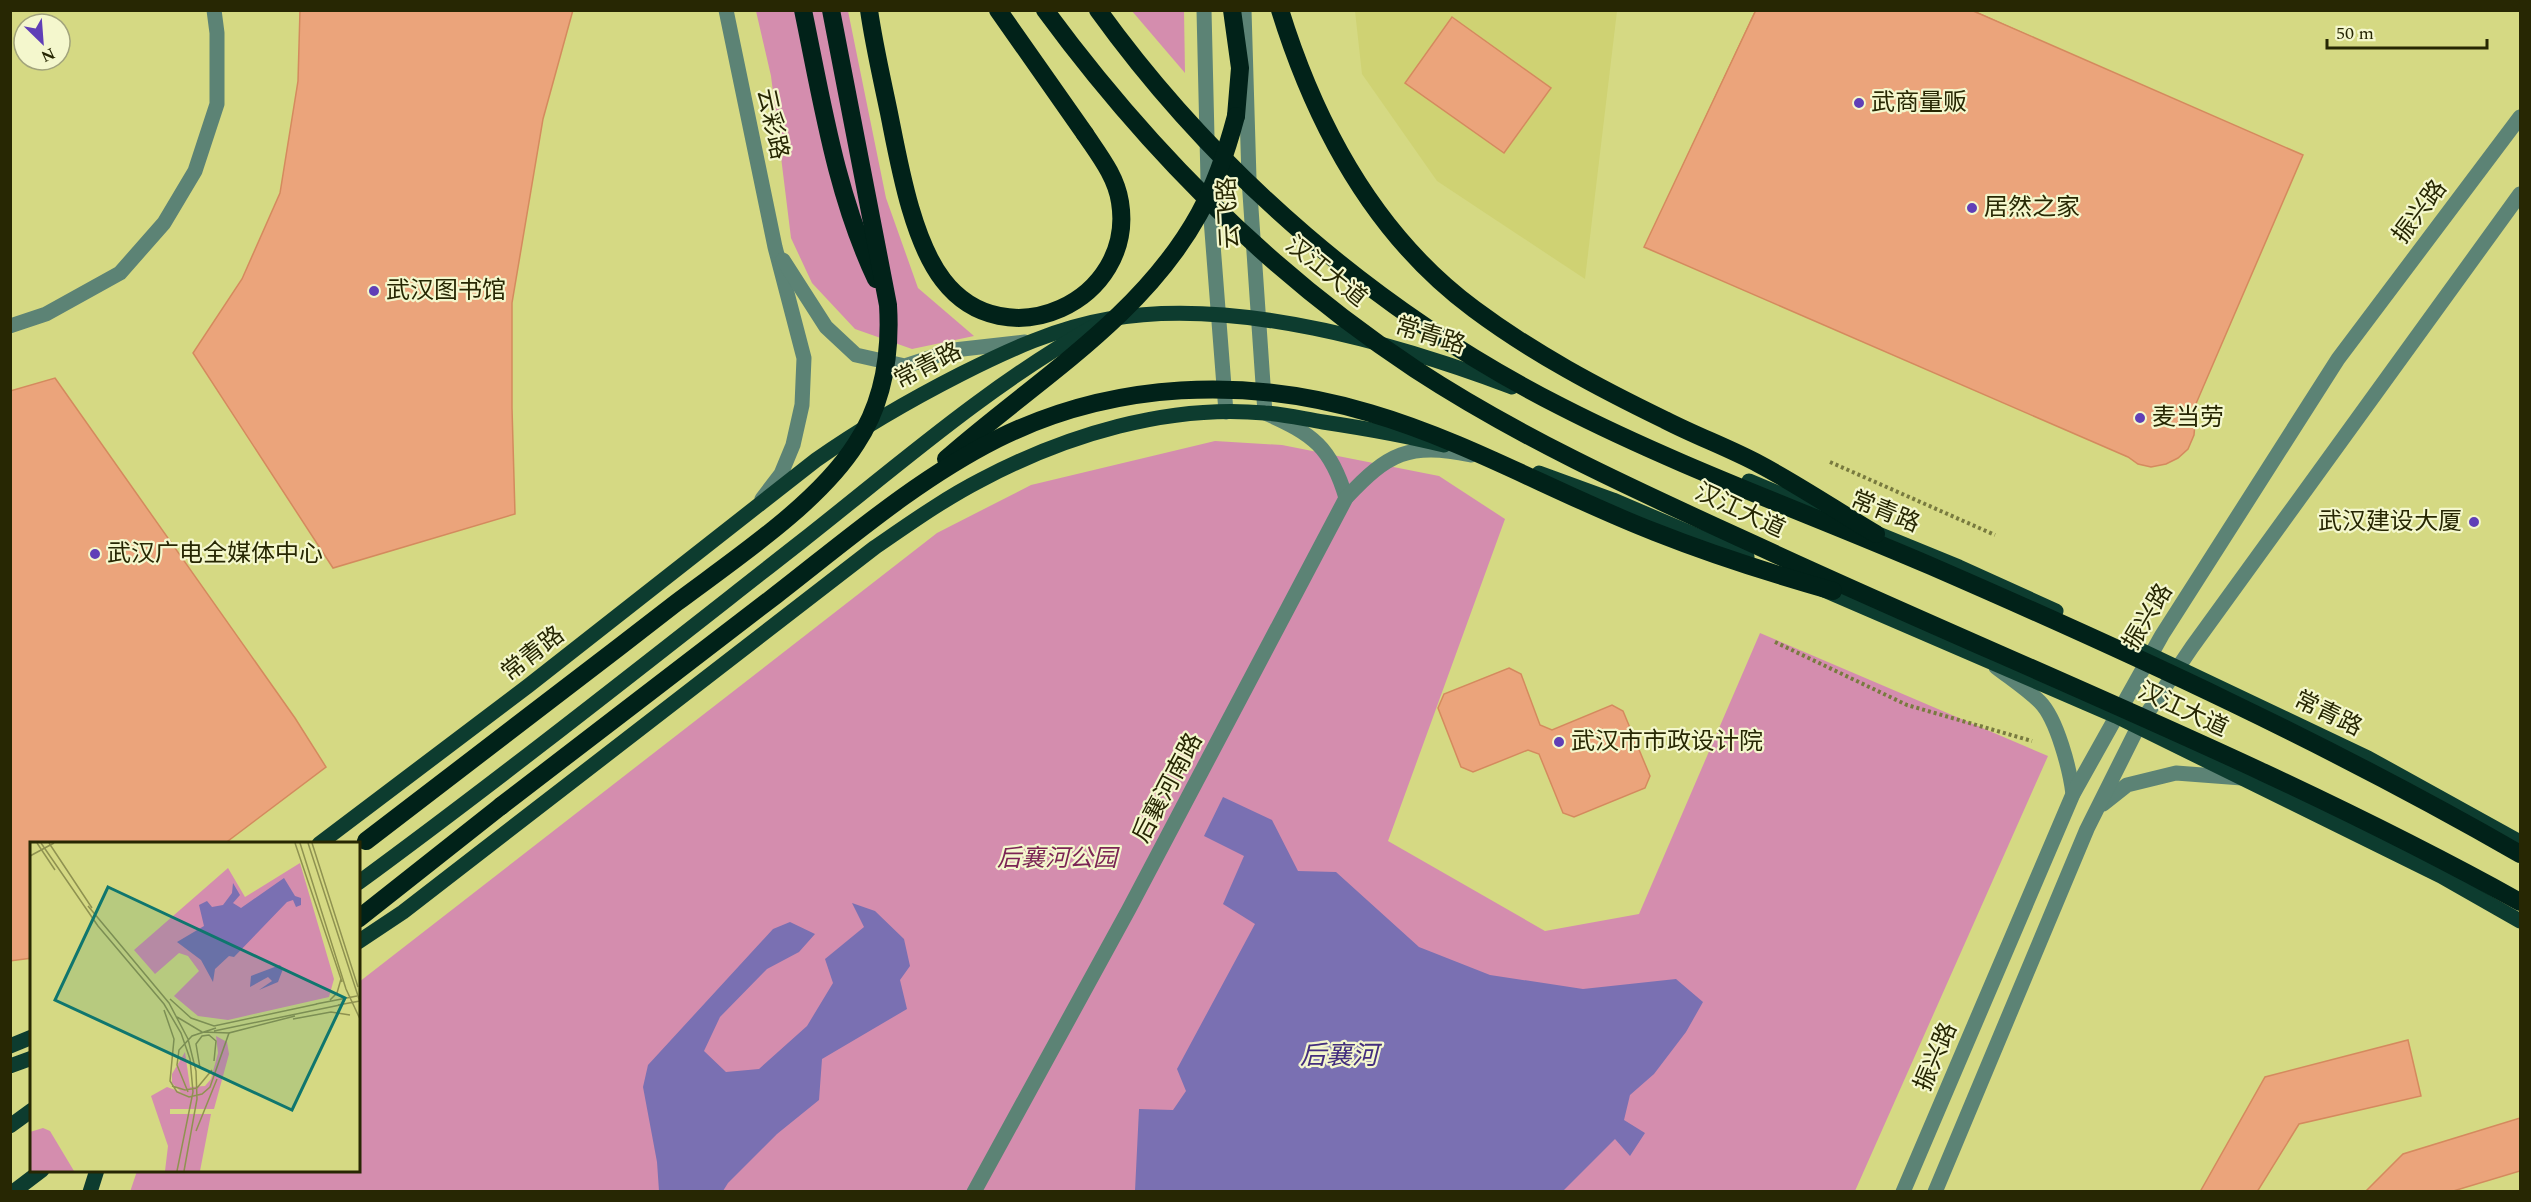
<svg xmlns="http://www.w3.org/2000/svg" width="2531" height="1202" font-family="Spectral,'Noto Sans SC',serif">
	<style>
		.built { fill: #cfd273 }
		.green { fill: #d48dae }
		.water { fill: #7a70b2 }
		.building { fill: #eba47b; stroke: #d48a5e; stroke-width: 1.5 }
		.lines { fill: none; stroke-linecap: round; stroke-linejoin: round }
		.path { stroke: #787a3f; stroke-width: 4; stroke-dasharray: 3 3; stroke-linecap: butt }
		.minor { stroke: #5c8375; stroke-width: 15 }
		.major { stroke: #0d3c2f; stroke-width: 15 }
		.highway { stroke: #012219; stroke-width: 18 }
		.highway-bridge { stroke: #012219; stroke-width: 18 }
		.poi-dot { fill: #603fb7; stroke: #f4f7cd; stroke-width: 2 }
		.labels { text-anchor: middle; dominant-baseline: central; stroke-width: 4.5; stroke-linejoin: round; paint-order: stroke }
		.poi-label { font-size: 24px; fill: #272703; stroke: #f4f7cd; text-anchor: start }
		.street-label { font-size: 24px; fill: #272703; stroke: #f4f7cd }
		.park-label { font-size: 24px; font-style: italic; fill: #7b2454; stroke: #f4f7cd }
		.water-label { font-size: 26px; font-style: italic; fill: #422d7d; stroke: #f4f7cd }
		.inset-road { fill: none; stroke: #8f9250; stroke-width: 1.5 }
		.view { fill: #0f766e; fill-opacity: 0.15; stroke: #0f766e; stroke-width: 3 }
		.inset-edge { fill: none; stroke: #272703; stroke-width: 3 }
	</style>
	<rect width="100%" height="100%" fill="#d5d983"/>
	<path class="built" d="M1355,11H1617L1585,279L1437,181L1362,74Z"/>
	<g class="green">
		<path d="M756,11H848L886,198L918,288L974,336L912,349L855,329L812,283L791,238L771,76Z"/>
		<path d="M1132,11H1184L1185,73Z"/>
		<path d="M1215,441L1282,445L1439,476L1505,519L1388,841L1545,931L1639,914L1760,633L2048,756L1855,1191L130,1192L137,1171L358,1170L359,982L937,533L1031,485Z"/>
	</g>
	<g class="water">
		<path d="M1223,797L1272,820L1298,871L1336,872L1419,947L1490,975L1583,989L1676,979L1703,1002L1686,1032L1654,1074L1630,1095L1624,1120L1645,1133L1630,1156L1615,1139L1563,1191H1135L1139,1109L1173,1110L1186,1091L1177,1069L1255,924L1223,904L1244,856L1204,836Z"/>
		<path d="M852,903L875,911L904,939L910,966L900,980L907,1009L822,1059L819,1100L777,1134L728,1183L723,1191H659L657,1162L643,1087L648,1065L773,929L790,922L815,934L799,952L767,969L720,1017L704,1051L726,1072L759,1069L807,1026L833,983L825,959L864,927Z"/>
	</g>
	<g class="building">
		<path d="M300,10H573L543,119L512,303V408L515,514L333,568L193,353L242,279L280,193L298,81Z"/>
		<path d="M1756,10H1971L2034,38L1927,275L1682,168Z"/>
		<path d="M1756,10H1971L2303,155L2192,413L2195,423L2194,435L2188,449L2178,458L2166,464L2151,467L2138,464L2128,457L1644,247Z"/>
		<path d="M1452,17L1551,88L1504,153L1405,83Z"/>
		<path d="M55,378L295,718L326,767L224,844H32V958L10,961V391Z"/>
		<path d="M1509,668L1521,674L1540,725L1552,730L1612,705L1623,711L1650,776L1645,788L1574,817L1563,813L1539,754L1528,750L1473,772L1461,767L1438,708L1444,694Z"/>
		<path d="M2408,1040L2421,1096L2299,1124L2257,1192H2200L2265,1077Z"/>
		<path d="M2520,1118V1171L2450,1192H2365L2403,1154Z"/>
	</g>
	<g class="lines">
		<g class="path">
			<path d="M1830,462L1995,535"/>
			<path d="M1775,642L1907,705L2032,741"/>
		</g>
		<g class="minor">
			<path d="M726,10L775,247L804,358L802,405L793,445L781,474L762,499"/>
			<path d="M1204,10L1208,180L1226,412"/>
			<path d="M1244,10L1249,179L1265,413C1313,434 1331,447 1346,498"/>
			<path d="M783,260L826,327L856,355L905,366L954,350L1025,342"/>
			<path d="M10,326L46,314L120,273L164,223L195,171L217,104V33L214,10"/>
			<path d="M1996,667C2010,678 2027,689 2040,702C2057,719 2070,770 2073,794"/>
			<path d="M2103,804L2127,785L2176,773L2242,778"/>
			<path d="M974,1192L1129,909L1346,498C1388,453 1409,442 1471,455"/>
			<path d="M1903,1192L2073,794L2162,635L2338,359L2520,117"/>
			<path d="M1935,1192L2087,829L2138,727L2192,647L2520,194"/>
		</g>
		<g class="major">
			<path d="M1539,473L1613,500L1747,557"/>
			<path d="M1749,481L1838,518"/>
			<path d="M1866,529L1959,567L2056,611"/>
			<path d="M1822,589L2116,716L2441,876L2520,921"/>
			<path d="M2132,646L2368,758L2520,842"/>
			<path d="M319,844L528,686L816,460C863,427 910,400 961,374C1009,350 1056,328 1109,319C1235,297 1395,343 1512,387"/>
			<path d="M358,883C509,772 655,656 802,541C896,467 988,386 1093,327"/>
			<path d="M358,942L403,912L874,548C909,524 944,499 981,480C1066,435 1168,404 1265,413C1284,414 1304,419 1323,422C1363,428 1404,435 1444,445"/>
			<path d="M10,1046L32,1037"/>
			<path d="M10,1066L32,1058"/>
			<path d="M10,1126L32,1110"/>
			<path d="M13,1192L42,1170"/>
			<path d="M90,1192L97,1170"/>
		</g>
		<g class="highway">
			<path d="M998,10L1085,134"/>
			<path d="M1232,10L1240,68L1236,116"/>
			<path d="M358,919L501,806"/>
		</g>
		<g class="highway-bridge">
			<path d="M803,10C822,101 836,194 876,279"/>
			<path d="M869,10C874,45 882,79 889,113C899,163 912,240 943,280C1005,361 1136,301 1120,202C1116,176 1099,155 1085,134"/>
			<path d="M1045,10C1148,150 1270,273 1415,369C1528,443 1651,497 1773,553C2023,668 2280,769 2520,902"/>
			<path d="M1098,10C1217,175 1379,314 1560,406C1681,468 1808,513 1931,566C2131,653 2331,745 2520,854"/>
			<path d="M1280,10C1316,126 1374,235 1474,309C1533,353 1599,388 1665,420C1696,436 1729,448 1759,464C1799,485 1837,511 1876,534"/>
			<path d="M946,459C1033,382 1141,319 1199,214C1216,183 1227,150 1236,116"/>
			<path d="M501,806C593,736 684,665 776,595C847,540 916,480 997,439C1113,381 1247,376 1370,413C1469,442 1559,495 1655,532C1713,555 1773,574 1833,591"/>
			<path d="M366,841C469,762 573,683 676,603C733,560 818,504 856,444C884,402 891,354 888,305L831,10"/>
		</g>
	</g>
	<g class="poi-dot">
		<circle cx="1859" cy="103" r="6"/>
		<circle cx="1972" cy="208" r="6"/>
		<circle cx="374" cy="291" r="6"/>
		<circle cx="2140" cy="418" r="6"/>
		<circle cx="2474" cy="522" r="6"/>
		<circle cx="95" cy="554" r="6"/>
		<circle cx="1559" cy="742" r="6"/>
	</g>
	<g class="labels">
		<g class="poi-label">
			<text x="1871" y="103">武商量贩</text>
			<text x="1984" y="208">居然之家</text>
			<text x="386" y="291">武汉图书馆</text>
			<text x="2152" y="418">麦当劳</text>
			<text x="2462" y="522" text-anchor="end">武汉建设大厦</text>
			<text x="107" y="554">武汉广电全媒体中心</text>
			<text x="1571" y="742">武汉市市政设计院</text>
		</g>
		<g class="street-label">
			<text transform="translate(772 124) rotate(78)">云彩路</text>
			<text transform="translate(2420 212) rotate(-53)">振兴路</text>
			<text transform="translate(1229 213) rotate(-93)">云飞路</text>
			<text transform="translate(1326 272) rotate(39)">汉江大道</text>
			<text transform="translate(1430 336) rotate(17)">常青路</text>
			<text transform="translate(928 366) rotate(-27)">常青路</text>
			<text transform="translate(1740 511) rotate(25)">汉江大道</text>
			<text transform="translate(1885 512) rotate(22)">常青路</text>
			<text transform="translate(2148 617) rotate(-59)">振兴路</text>
			<text transform="translate(533 654) rotate(-38)">常青路</text>
			<text transform="translate(2183 710) rotate(25)">汉江大道</text>
			<text transform="translate(2328 714) rotate(26)">常青路</text>
			<text transform="translate(1168 788) rotate(-62)">后襄河南路</text>
			<text transform="translate(1936 1057) rotate(-67)">振兴路</text>
		</g>
		<g class="park-label">
			<text x="1057" y="859">后襄河公园</text>
		</g>
		<g class="water-label">
			<text x="1339" y="1056">后襄河</text>
		</g>
	</g>
	<g transform="translate(30 842)">
		<rect width="330" height="330" fill="#d5d983"/>
		<path d="M270,21L304,137L299,155L198,178L168,174L144,154L169,129L158,114L149,111L125,132L104,108L198,26L215,55ZM186,194L197,200L199,212L184,267H140V272H181L170,329H135L138,304L121,254L137,245L151,250L142,241V232L155,210L160,245L175,244L181,237L188,211ZM13,286L20,289L44,329H0V290Z" fill="#d48dae"/>
		<path d="M254,36L265,54L271,56V63L266,65L263,58L257,60L204,115L199,114L185,127L183,140L171,118L147,100L174,84L169,63L177,59L182,65L193,63L202,51L203,41L210,53L203,61L211,66ZM250,123L253,127L248,140L229,148L242,139L238,135L220,145L221,134Z" fill="#7a70b2"/>
		<path class="inset-road" d="M7,1L25,28M11,1L68,84L134,162L151,191L160,217L163,250L147,329M19,1L62,66M265,1L312,140M270,1L316,147L330,177M278,1L330,160M282,1L328,145M0,14L24,1M58,64L139,161L158,197L166,229L167,257L154,329M140,157L161,176L184,184L287,162M300,158L307,151L311,137M286,162L327,154M308,163L330,159M134,168L144,197L140,239L147,250L159,255L172,252L180,245L199,191L265,174M147,175L172,190L200,191M263,177L301,170L320,173M184,189L310,163M170,226L166,202L172,194L179,193L186,199L184,219M142,244L155,248L167,246L182,228M158,250L147,223L149,208L162,194L186,186M166,289L187,237"/>
		<path class="view" d="M78,45L315,156L262,268L25,158Z"/>
		<rect width="330" height="330" class="inset-edge"/>
	</g>
	<rect width="2531" height="1202" fill="none" stroke="#272703" stroke-width="24"/>
	<g transform="translate(42 42) rotate(155)"><circle r="28" fill="#f4f7cd" stroke="#a2a47c" stroke-width="1.5"/>
	<path d="M0-4.5L10 22L0 15L-10 22Z" fill="#603fb7"/>
	<text y="-9" font-size="16" font-weight="bold" text-anchor="middle" fill="#272703">N</text>
	</g>
	<path d="M2327 39v9h160v-9" fill="none" stroke="#272703" stroke-width="3"/>
	<text x="2336" y="39" font-size="18" fill="#272703" stroke="#f4f7cd" stroke-width="4.5" paint-order="stroke">50 m</text>
</svg>
